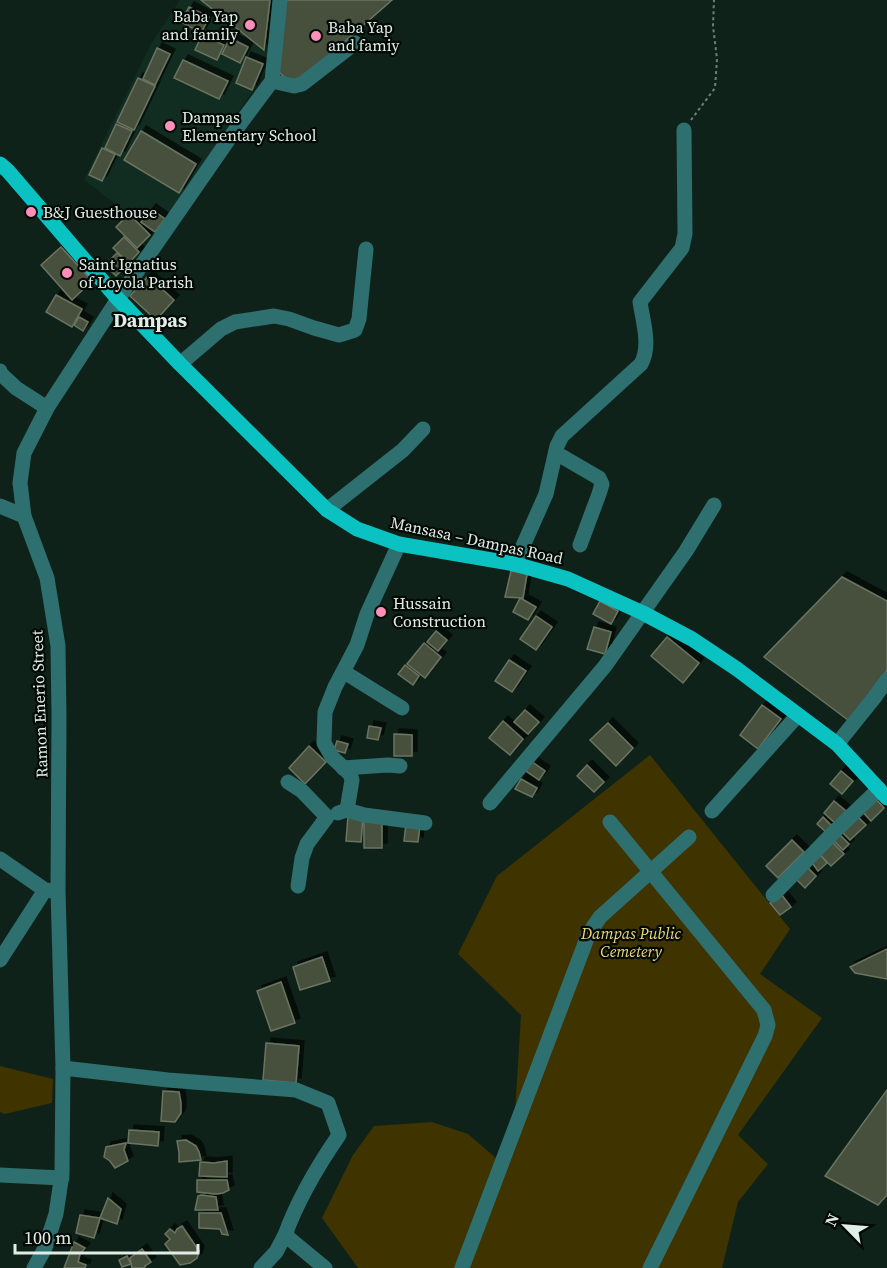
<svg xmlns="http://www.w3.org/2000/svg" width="887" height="1268" font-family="'Source Serif 4',serif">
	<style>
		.built { fill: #112d21 }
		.green { fill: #3f3400 }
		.building { fill: #464f3d; stroke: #6b7461; stroke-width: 1.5; filter: url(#shadow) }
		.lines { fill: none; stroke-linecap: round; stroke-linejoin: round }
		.path { stroke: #6f7f77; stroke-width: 2; stroke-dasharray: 3 3; stroke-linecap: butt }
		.minor { stroke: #2e6f6f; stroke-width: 15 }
		.major { stroke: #0bc2c3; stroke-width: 15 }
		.poi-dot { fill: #ff8ebb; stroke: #030a06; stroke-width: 2 }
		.labels { text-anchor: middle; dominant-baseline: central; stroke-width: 4.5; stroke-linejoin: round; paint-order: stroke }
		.poi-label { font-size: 16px; fill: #e1eee7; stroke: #030a06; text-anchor: start }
		.street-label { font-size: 16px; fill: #e1eee7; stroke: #030a06 }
		.park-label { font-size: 16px; font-style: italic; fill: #efd77a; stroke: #030a06 }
		.quarter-label { font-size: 20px; font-weight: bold; fill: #e1eee7; stroke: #030a06 }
	</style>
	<defs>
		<filter id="shadow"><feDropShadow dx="5" dy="-5" stdDeviation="0" flood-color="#0009"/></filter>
	</defs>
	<rect width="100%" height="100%" fill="#0f2219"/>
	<path class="built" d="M180,0H201L268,53L265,72L156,235L84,180L151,44Z"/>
	<g class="green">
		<path d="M650,755L790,929L760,974L822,1018L738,1135L768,1164L738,1202L722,1268H358L322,1218L353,1155L374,1126L432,1122L468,1134L497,1159L514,1129L521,1015L458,954L497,876Z"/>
		<path d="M0,1066L53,1079L52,1103L5,1114L0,1112Z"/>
	</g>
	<g class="building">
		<path d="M201,0H270L264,50Z"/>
		<path d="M284,0H392L294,86L279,72Z"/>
		<path d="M189,7L209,17L201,33L181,22Z"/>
		<path d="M202,35L224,45L217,60L195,50Z"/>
		<path d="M230,38L248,47L240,63L222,54Z"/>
		<path d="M157,48L170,54L155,85L143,79Z"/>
		<path d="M246,57L263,64L252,90L236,83Z"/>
		<path d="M183,60L228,81L219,99L174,78Z"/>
		<path d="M138,78L155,86L134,130L117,122Z"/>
		<path d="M116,124L132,131L120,156L105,148Z"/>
		<path d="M141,131L196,164L179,193L124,160Z"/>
		<path d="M102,148L115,154L102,181L89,175Z"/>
		<path d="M151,209L165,219L155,232L141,222Z"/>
		<path d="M129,214L150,235L137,248L116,227Z"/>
		<path d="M124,237L139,252L129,263L113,248Z"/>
		<path d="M61,247L92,281L72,300L41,265Z"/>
		<path d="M117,253L128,264L116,276L105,265Z"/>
		<path d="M148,276L174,300L156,320L130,296Z"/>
		<path d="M56,295L82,309L72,327L46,312Z"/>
		<path d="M79,317L88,322L83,331L74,325Z"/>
		<path d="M511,571L527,574L523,598L505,597Z"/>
		<path d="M842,577L887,601V670L852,723L764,657Z"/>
		<path d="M520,598L536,607L528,620L513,612Z"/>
		<path d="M600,601L618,611L611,624L593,614Z"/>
		<path d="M536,616L552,627L536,650L520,639Z"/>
		<path d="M594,627L611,632L605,654L587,649Z"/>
		<path d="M436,631L447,640L438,651L427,642Z"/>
		<path d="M667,637L699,663L683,683L651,656Z"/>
		<path d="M424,643L441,657L425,678L407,664Z"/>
		<path d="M509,660L526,671L512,692L495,681Z"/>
		<path d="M405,665L419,676L413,685L398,674Z"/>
		<path d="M762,705L781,719L758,749L740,735Z"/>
		<path d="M525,710L539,722L528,734L514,722Z"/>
		<path d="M503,721L523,739L510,755L489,738Z"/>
		<path d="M608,723L633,748L616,766L590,740Z"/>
		<path d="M369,726L381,728L378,740L367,738Z"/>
		<path d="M394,734L412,735V756H394Z"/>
		<path d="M337,741L348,744L345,753L334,750Z"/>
		<path d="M309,746L326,762L305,784L289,768Z"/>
		<path d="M532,762L545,771L539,780L526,771Z"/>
		<path d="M587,765L604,782L594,792L577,776Z"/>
		<path d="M841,771L853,781L842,794L830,784Z"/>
		<path d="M521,779L537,788L532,797L515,789Z"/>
		<path d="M874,797L884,808L871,821L861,810Z"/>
		<path d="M834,801L846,811L835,823L824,813Z"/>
		<path d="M856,815L866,825L850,840L840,830Z"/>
		<path d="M348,816L363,817L361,842L346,841Z"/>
		<path d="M823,817L832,826L826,832L817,824Z"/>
		<rect x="364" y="821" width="18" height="27"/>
		<path d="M406,824L420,825L418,842L404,841Z"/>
		<path d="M839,834L849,844L843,850L833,840Z"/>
		<path d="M829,839L844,854L831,866L817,852Z"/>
		<path d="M792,840L804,852L778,878L766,866Z"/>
		<path d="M819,853L827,863L818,871L810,860Z"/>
		<path d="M807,867L816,876L805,888L796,879Z"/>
		<path d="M781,894L791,907L780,915L770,903Z"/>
		<path d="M887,949V979L855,973L850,967Z"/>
		<path d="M322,957L330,981L300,990L293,967Z"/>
		<path d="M281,982L295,1023L271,1031L257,991Z"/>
		<path d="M266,1043L299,1046L296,1083L263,1080Z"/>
		<path d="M887,1090V1195L878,1205L825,1176Z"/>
		<path d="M163,1091L179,1092L181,1103V1113L175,1122L161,1121Z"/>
		<path d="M129,1130L159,1132L158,1146L128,1143Z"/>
		<path d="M186,1140L196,1146L199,1152L201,1160L179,1162V1152L177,1141Z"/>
		<path d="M126,1143L124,1150L128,1161L115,1168L110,1161L104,1157L106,1147Z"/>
		<path d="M227,1161V1177L199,1176L200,1162L214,1163Z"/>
		<path d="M197,1180H227L229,1190L223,1193L216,1194L197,1192Z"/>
		<path d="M201,1195L216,1197L218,1210H195L198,1196Z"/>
		<path d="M108,1198L121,1209L117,1224L100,1218Z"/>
		<path d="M199,1213H221L228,1235L222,1234L220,1229L199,1228Z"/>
		<path d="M80,1215L100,1218L94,1238L76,1233Z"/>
		<path d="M182,1226L199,1251L197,1258L190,1263L180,1265L165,1244L170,1239L165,1234L170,1229L175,1233L177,1229Z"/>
		<path d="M74,1242L85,1248L80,1254L78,1262L86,1265L85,1268H64Z"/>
		<path d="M142,1249L151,1262L145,1266V1268H132L130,1258Z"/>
		<path d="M127,1256L131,1264L122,1267L119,1260Z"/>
	</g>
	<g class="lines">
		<path class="path" d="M691,120L715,88L717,59L713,26L714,0"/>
		<g class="minor">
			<path d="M272,81L294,86L302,84L355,43"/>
			<path d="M180,364L221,329L235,322L274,316L289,319L314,328L339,335L355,330L359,319L366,249"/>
			<path d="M0,371L1,374L16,388L47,408"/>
			<path d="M556,453L599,478L602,484L599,494L580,545"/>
			<path d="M0,506L24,516"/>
			<path d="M327,510L403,450L423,429"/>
			<path d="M515,564L546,494L557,446L562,436L641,364C651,346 643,322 640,302L682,248L685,234L684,130"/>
			<path d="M344,672L402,708"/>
			<path d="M837,744L874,698L887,680"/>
			<path d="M343,768L388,765L400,766"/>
			<path d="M288,782L302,791L327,817L307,844L302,858L298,886"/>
			<path d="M490,803L605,666L686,551L714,505"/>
			<path d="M347,810L352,780L350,774L332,757L324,743L325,712L335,687L357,645L367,614L399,544"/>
			<path d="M712,811L798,715"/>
			<path d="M338,813L347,810L364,815L425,823"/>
			<path d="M610,822L764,1010L768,1025L765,1036L650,1268"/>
			<path d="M0,859L45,890L54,891"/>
			<path d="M773,895L835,831L879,789"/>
			<path d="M0,960L45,890"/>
			<path d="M63,1068L168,1080L296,1090L328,1103L339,1135C317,1167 298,1199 285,1235L325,1268"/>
			<path d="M0,1175L62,1178"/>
			<path d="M34,1268L45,1248L56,1214L62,1174L63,1068L58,891L59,718L58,646L47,578L24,516L20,483L24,453L47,408L118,299L231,136L272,81L280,0"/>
			<path d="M261,1268L276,1252L285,1235"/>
			<path d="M462,1268L589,933L600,917L689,837"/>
		</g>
		<path class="major" d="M0,164L8,171L118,299L180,364L327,510L357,529L399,544L515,564L568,579L643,613L692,639L737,669L837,744L887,798"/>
	</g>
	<g class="poi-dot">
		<circle cx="250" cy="25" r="6"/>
		<circle cx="316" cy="36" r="6"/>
		<circle cx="170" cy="126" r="6"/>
		<circle cx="31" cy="212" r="6"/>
		<circle cx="67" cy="273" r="6"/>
		<circle cx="381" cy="612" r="6"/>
	</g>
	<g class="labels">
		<g class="poi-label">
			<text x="238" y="16" text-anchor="end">Baba Yap<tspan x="238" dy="18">and family</tspan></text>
			<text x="328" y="27">Baba Yap<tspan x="328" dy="18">and famiy</tspan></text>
			<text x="182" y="117">Dampas<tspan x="182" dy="18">Elementary School</tspan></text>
			<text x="43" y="212">B&amp;J Guesthouse</text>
			<text x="79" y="264">Saint Ignatius<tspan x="79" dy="18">of Loyola Parish</tspan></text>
			<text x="393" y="603">Hussain<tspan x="393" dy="18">Construction</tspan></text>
		</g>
		<g class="street-label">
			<text transform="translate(477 540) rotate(12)">Mansasa – Dampas Road</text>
			<text transform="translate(39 704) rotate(-92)">Ramon Enerio Street</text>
		</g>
		<g class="park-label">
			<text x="631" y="933">Dampas Public<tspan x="631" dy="18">Cemetery</tspan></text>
		</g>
		<g class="quarter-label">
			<text x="150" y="320">Dampas</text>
		</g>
	</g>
	<g transform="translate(845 1226) rotate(295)" stroke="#030a06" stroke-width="4.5" paint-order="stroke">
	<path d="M0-4.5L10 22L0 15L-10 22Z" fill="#e1eee7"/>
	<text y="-9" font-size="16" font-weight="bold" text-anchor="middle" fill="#e1eee7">N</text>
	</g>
	<path d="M15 1244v9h183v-9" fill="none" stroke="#e1eee7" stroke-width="3"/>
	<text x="24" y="1244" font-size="18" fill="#e1eee7" stroke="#030a06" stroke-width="4.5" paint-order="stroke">100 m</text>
</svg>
